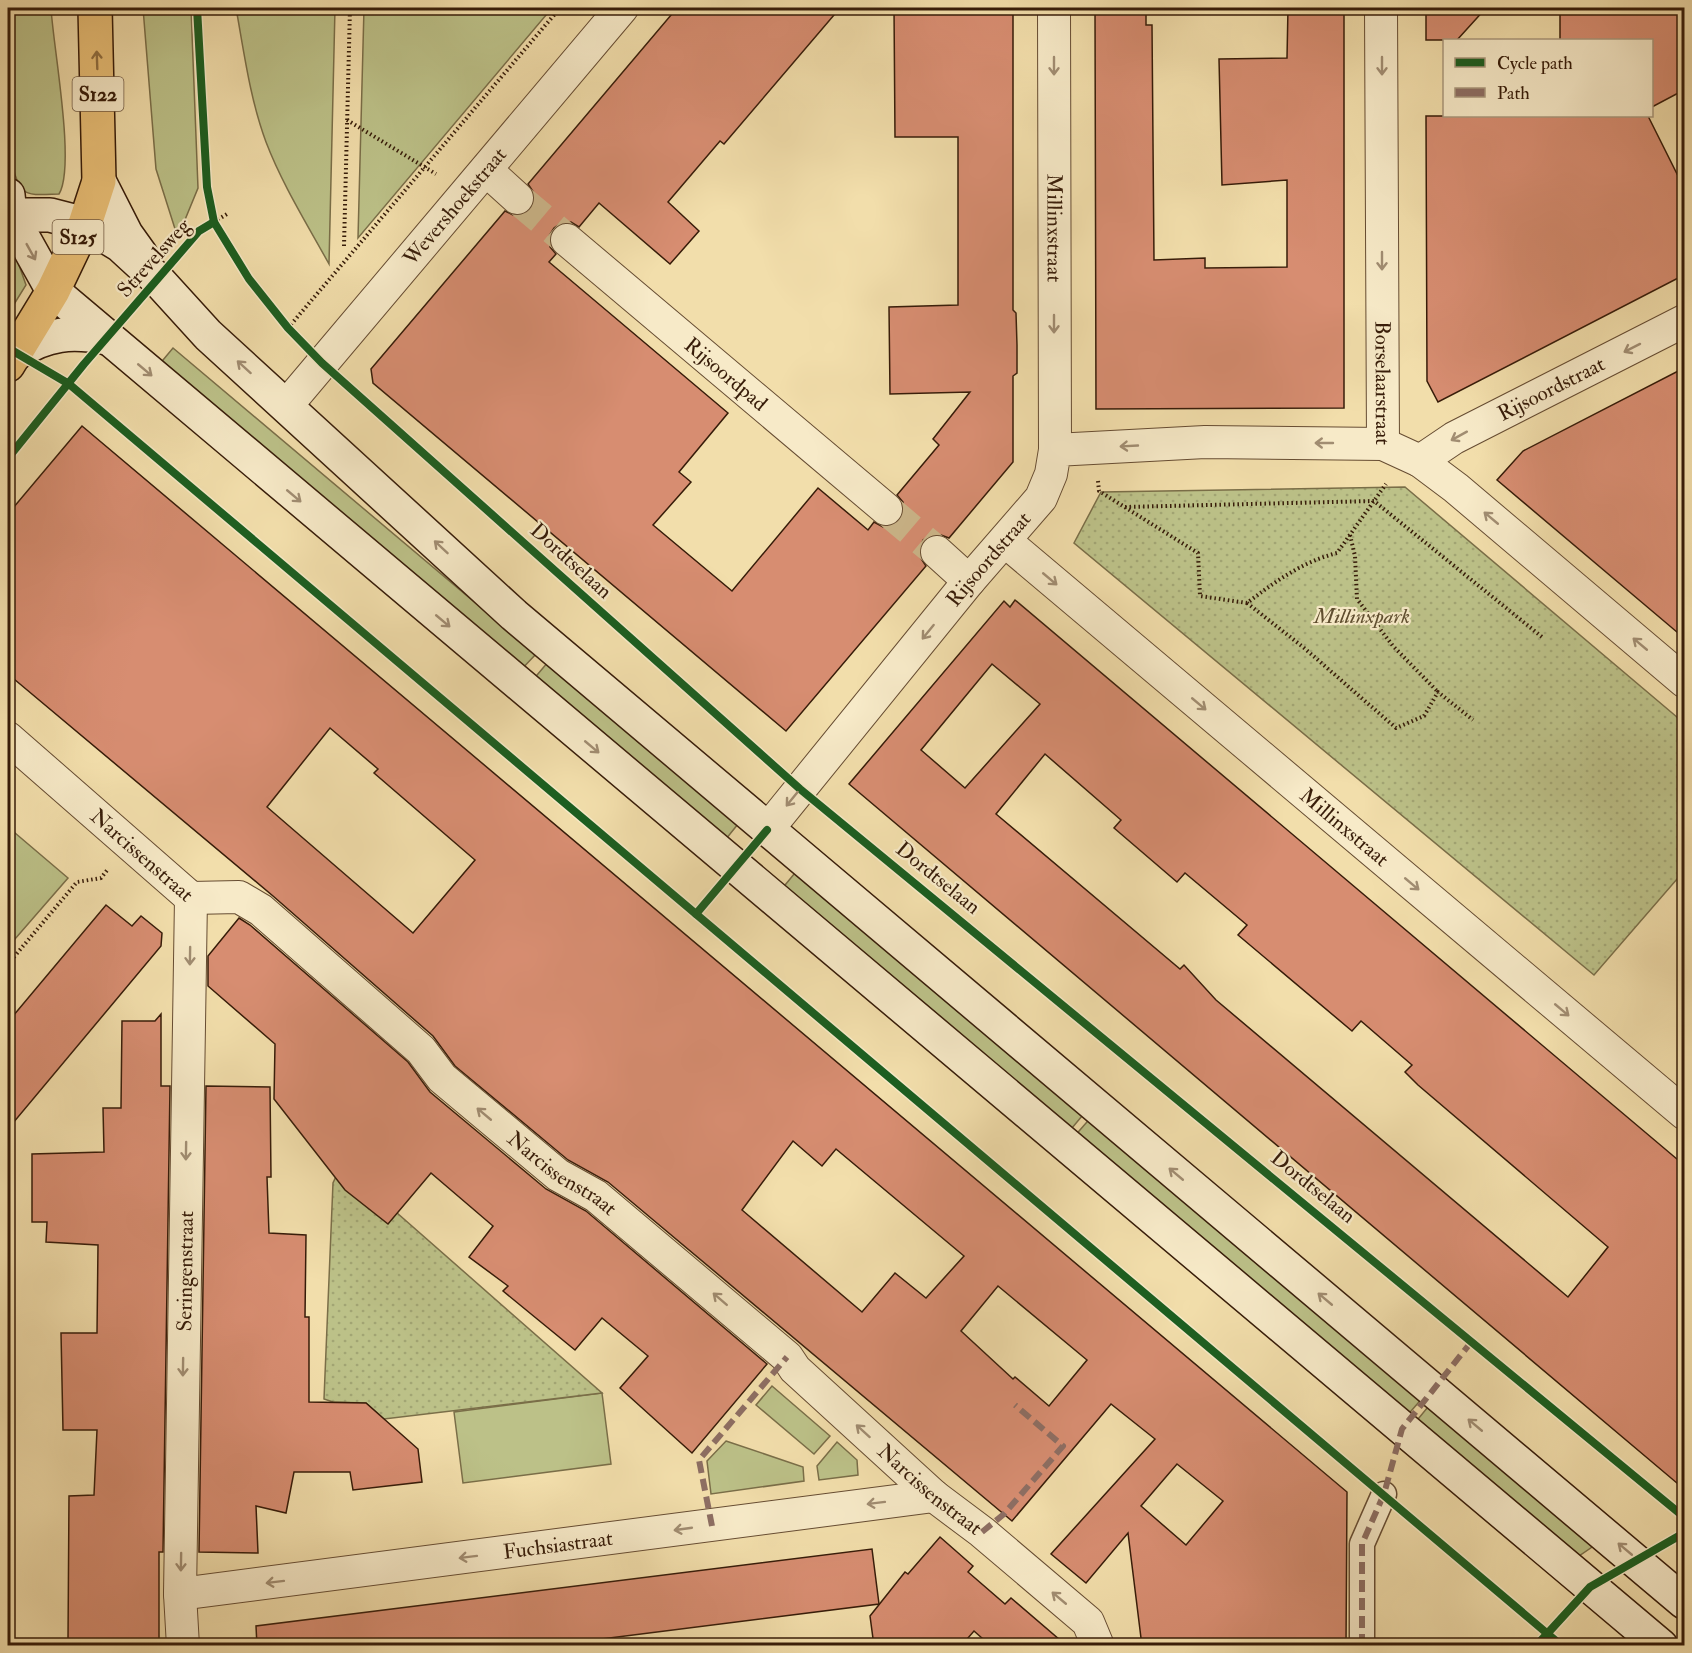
<svg xmlns="http://www.w3.org/2000/svg" width="1692" height="1653" font-family="'IM FELL Double Pica',serif">
	<style>
		.grass { fill: #bcc188; stroke: #7a6e48; stroke-width: 1.5 }
		.park { fill: url(#park-dots); stroke: #7a6e48; stroke-width: 1.5 }
		.building { fill: #d78d71; stroke: #371c09; stroke-width: 1.5; fill-rule: evenodd }
		.lines { fill: none; stroke-linecap: round; stroke-linejoin: round }
		.minor-tunnel { stroke: #cdb78b; stroke-width: 32; stroke-dasharray: 32 16; stroke-linecap: butt }
		.pedestrian-casing { stroke: #664c32; stroke-width: 27 }
		.minor-casing { stroke: #664c32; stroke-width: 34 }
		.secondary-casing { stroke: #371c09; stroke-width: 36 }
		.primary-casing { stroke: #371c09; stroke-width: 36 }
		.path { stroke: #371c09; stroke-width: 4; stroke-dasharray: 1.5 3; stroke-linecap: butt }
		.pedestrian { stroke: #f7eac8; stroke-width: 24 }
		.minor { stroke: #f7eac8; stroke-width: 32 }
		.secondary { stroke: #f7eac8; stroke-width: 33 }
		.primary { stroke: #e9bf76; stroke-width: 33 }
		.quiet { stroke: #8d6e63; stroke-width: 6; stroke-dasharray: 12 6; stroke-linecap: butt }
		.cycleway-casing { stroke: #f7eac8; stroke-width: 11 }
		.cycleway { stroke: #1b5e20; stroke-width: 8 }
		.oneway { stroke: #906e40 }
		.oneway2 { stroke: #a18d72 }
		.labels { text-anchor: middle; dominant-baseline: central; stroke-width: 4.5; stroke-linejoin: round; paint-order: stroke }
		.shield { fill: #f7eac8; stroke: #715a42; stroke-width: 1.5 }
		.shield-label { font-size: 20px; font-weight: bold; fill: #371c09 }
		.street-label { font-size: 21px; fill: #371c09; stroke: #f7eac8 }
		.park-label { font-size: 21px; font-style: italic; fill: #5f4e2f; stroke: #f7eac8 }
	</style>
	<defs>
		<pattern id="park-dots" width="8" height="8" patternUnits="userSpaceOnUse" patternTransform="scale(1.5)"><rect width="8" height="8" fill="#bcc188"/><path d="M2 2h.1M6 6h.1" fill="none" stroke="#a2a574" stroke-width="1.8" stroke-linecap="round"/></pattern>
	</defs>
	<rect width="100%" height="100%" fill="#f2deab"/>
	<filter id="stains"><feTurbulence type="fractalNoise" baseFrequency=".00333" numOctaves="4"/><feColorMatrix values="0 0 0 0 .2 0 0 0 0 .09 0 0 0 0 .02 0 0 0 .5 -.17"/></filter>
	<radialGradient id="worn" r=".72"><stop offset=".6" stop-color="#630" stop-opacity="0"/><stop offset="1" stop-color="#630" stop-opacity=".3"/></radialGradient>
	<g class="grass">
		<path d="M8,8H51C53,46 76,166 59,194C49,194 30,197 23,190C0,167 8,43 8,8Z"/>
		<path d="M143,8H191L198,188L182,227L176,232L156,169Z"/>
		<path d="M236,8H335L329,264C307,224 282,184 266,142C250,99 244,52 236,8Z"/>
		<path d="M364,8H552L358,238Z"/>
		<path d="M8,242L13,248L26,285L8,314Z"/>
		<path d="M173,348L536,654L519,672L158,366Z"/>
		<path d="M548,662L738,824L722,844L532,681Z"/>
		<path d="M8,827L68,878L8,947Z"/>
		<path d="M799,868L1087,1110L1067,1134L781,890Z"/>
		<path d="M1093,1115L1425,1395L1405,1418L1073,1138Z"/>
		<path d="M772,1386L830,1436L814,1454L756,1405Z"/>
		<path d="M602,1393L611,1464L463,1483L454,1412Z"/>
		<path d="M1432,1402L1598,1543L1573,1560L1414,1424Z"/>
		<path d="M726,1441L803,1467L804,1481L711,1494L707,1461Z"/>
		<path d="M837,1442L857,1460L858,1475L819,1480L817,1466Z"/>
	</g>
	<g class="park">
		<path d="M1405,487L1684,723V871L1594,975L1074,543L1101,492Z"/>
		<path d="M347,1169L602,1393L384,1419L366,1403L333,1402L324,1399L333,1183L338,1172Z"/>
	</g>
	<g class="building">
		<path d="M677,8H840L724,144L720,141L668,202L699,231L670,264L599,203L579,227L571,222L561,223L554,228L549,236L550,247L556,254L549,262L728,413L679,472L691,482L653,525L732,591L818,488L868,530L874,522L883,527L893,526L899,521L904,512L903,502L897,495L939,445L933,439L970,392L890,394L889,307L958,305V137H895L894,8H1013V310L1016,313L1017,345V373L1013,376V462L949,538L941,535H932L923,540L920,548V557L926,566L786,731L373,383L371,369L505,211L513,215H522L531,210L534,202V193L528,184Z"/>
		<path d="M1095,8H1146V25H1152L1154,260L1205,258V268L1287,267V180L1222,185L1219,59L1287,58L1288,8H1344V408L1096,409Z"/>
		<path d="M1426,8H1486L1457,40H1426Z"/>
		<path d="M1560,8H1684V90L1652,107V40H1560Z"/>
		<path d="M1426,116H1648L1684,188V275L1438,402L1427,381Z"/>
		<path d="M1684,368V638L1497,480L1523,451Z"/>
		<path d="M82,426L1347,1492L1346,1646H1142L1128,1533L1086,1583L1051,1554L1155,1439L1111,1404L1012,1521L608,1182L568,1160L455,1066L433,1036L273,896L8,674V514ZM330,728L378,769L374,773L475,860L413,933L267,807ZM793,1141L822,1166L836,1149L964,1256L926,1298L895,1273L862,1312L742,1210ZM998,1286L1087,1360L1049,1406L1015,1377L1013,1379L961,1331ZM1177,1464L1223,1501L1186,1545L1141,1506Z"/>
		<path d="M1015,600L1684,1165V1489L849,784L1004,601L1010,607ZM992,664L1040,704L965,788L921,750ZM1045,754L1121,820L1114,828L1177,882L1185,873L1247,925L1238,935L1352,1031L1361,1021L1412,1065L1405,1072L1418,1085L1608,1247L1568,1297L1216,1000L1184,965L1180,969L996,814Z"/>
		<path d="M106,905L132,926L141,916L162,933L161,946L8,1129V1022Z"/>
		<path d="M239,918L250,925L408,1062L430,1092L546,1189L586,1211L767,1364L692,1453L620,1388L648,1356L602,1318L575,1350L503,1291L508,1286L469,1257L493,1226L431,1173L388,1224L345,1190L274,1099L275,1044L208,986V956Z"/>
		<path d="M161,1014V1086H170L163,1552H159V1646H109V1640H68L69,1496L94,1495L97,1430H63L61,1333H97L98,1245L46,1242L47,1222H32V1154L104,1152L103,1108H121L122,1021H155Z"/>
		<path d="M206,1086L270,1087L271,1177H267L269,1233L306,1235L305,1317H309V1402L366,1403L418,1449L422,1482L353,1490L350,1472H294L286,1513L256,1506L258,1553L199,1552Z"/>
		<path d="M940,1537L973,1566L968,1572L1005,1604L1011,1598L1067,1646H991L974,1631L961,1646H874L870,1616L905,1572L908,1574Z"/>
		<path d="M872,1549L879,1604L546,1646H257L256,1626Z"/>
	</g>
	<g class="lines">
		<g class="minor-tunnel">
			<path d="M517,198L567,240"/>
			<path d="M886,509L937,552"/>
		</g>
		<defs>
			<path id="pedestrian" d="M1362,1646V1544L1384,1494"/>
			<g id="minor">
				<path id="s1" d="M1054,8L1055,450"/>
				<path id="s2" d="M1381,8L1383,444"/>
				<path d="M486,170L517,198"/>
				<path id="s3" d="M567,240L886,509"/>
				<path id="s4" d="M287,405L622,8"/>
				<path id="s5" d="M1420,461L1454,438L1684,321"/>
				<path id="s6" d="M1005,541L1684,1113"/>
				<path d="M937,552L969,581"/>
				<path id="s7" d="M8,738L191,898L239,897L261,910L421,1050L442,1078L558,1175L596,1196L787,1357L795,1369L934,1496L982,1532L1088,1622L1098,1646"/>
				<path id="s8" d="M767,830L969,581L1041,498L1051,474L1055,450L1205,442L1383,444L1420,461L1456,488L1684,681"/>
				<path id="s9" d="M180,1594L934,1496"/>
				<path id="s10" d="M183,1646L180,1594L191,898"/>
			</g>
			<g id="secondary">
				<path d="M99,181L126,234L141,255"/>
				<path d="M8,195L10,214L53,291L1661,1646"/>
				<path d="M8,215H50L85,224L120,245L157,279L208,335L514,615L1684,1602"/>
				<path d="M17,353C46,333 73,331 107,338"/>
			</g>
			<path id="primary" d="M8,365L53,291L85,224L99,181L95,8"/>
		</defs>
		<use href="#pedestrian" class="pedestrian-casing"/>
		<use href="#minor" class="minor-casing"/>
		<use href="#secondary" class="secondary-casing"/>
		<use href="#primary" class="primary-casing"/>
		<g class="path">
			<path d="M347,120L436,174"/>
			<path d="M214,222L227,214"/>
			<path d="M344,246L350,8"/>
			<path d="M288,328L560,8"/>
			<path d="M1098,481L1099,491L1198,553L1200,596L1247,603C1276,581 1302,562 1337,553L1386,484"/>
			<path d="M1125,507L1374,501L1542,637"/>
			<path d="M1350,535L1355,556L1357,599L1393,646L1438,692"/>
			<path d="M1247,603L1303,647L1396,728L1424,716L1438,692L1473,720"/>
			<path d="M8,964L77,882L101,878L108,869"/>
		</g>
		<use href="#pedestrian" class="pedestrian"/>
		<use href="#minor" class="minor"/>
		<use href="#secondary" class="secondary"/>
		<use href="#primary" class="primary"/>
		<g class="quiet">
			<path d="M712,1526L699,1460L787,1357"/>
			<path d="M982,1532L1004,1514L1063,1446L1015,1405"/>
			<path d="M1362,1646V1544L1384,1494L1402,1429L1472,1341"/>
		</g>
		<defs>
			<g id="cycleway">
				<path d="M197,8L207,187L214,222L249,279L288,328L322,363L800,789L1684,1517"/>
				<path d="M8,348L69,384L1562,1646"/>
				<path d="M8,458L84,364L199,231L214,222"/>
				<path d="M696,914L767,830"/>
				<path d="M1536,1646L1590,1587L1684,1533"/>
			</g>
		</defs>
		<use href="#cycleway" class="cycleway-casing"/>
		<use href="#cycleway" class="cycleway"/>
	</g>
	<defs><path id="oneway-shaft" d="M-6 0H5M1.5-3L5.5 0L1.5 3" fill="none" stroke-width="1.6" stroke-linecap="round" stroke-linejoin="round" transform="scale(1.5)"/></defs>
	<use class="oneway" href="#oneway-shaft" transform="translate(97 60) rotate(-92)"/>
	<g class="oneway2">
		<use href="#oneway-shaft" transform="translate(1054 66) rotate(90)"/>
		<use href="#oneway-shaft" transform="translate(1382 66) rotate(90)"/>
		<use href="#oneway-shaft" transform="translate(31 252) rotate(61)"/>
		<use href="#oneway-shaft" transform="translate(1382 261) rotate(90)"/>
		<use href="#oneway-shaft" transform="translate(1054 324) rotate(90)"/>
		<use href="#oneway-shaft" transform="translate(1632 348) rotate(153)"/>
		<use href="#oneway-shaft" transform="translate(244 367) rotate(-138)"/>
		<use href="#oneway-shaft" transform="translate(145 370) rotate(40)"/>
		<use href="#oneway-shaft" transform="translate(1459 436) rotate(151)"/>
		<use href="#oneway-shaft" transform="translate(1324 443) rotate(-180)"/>
		<use href="#oneway-shaft" transform="translate(1129 446) rotate(177)"/>
		<use href="#oneway-shaft" transform="translate(294 496) rotate(40)"/>
		<use href="#oneway-shaft" transform="translate(1491 518) rotate(-140)"/>
		<use href="#oneway-shaft" transform="translate(441 547) rotate(-137)"/>
		<use href="#oneway-shaft" transform="translate(1050 579) rotate(40)"/>
		<use href="#oneway-shaft" transform="translate(443 621) rotate(40)"/>
		<use href="#oneway-shaft" transform="translate(928 632) rotate(129)"/>
		<use href="#oneway-shaft" transform="translate(1640 644) rotate(-140)"/>
		<use href="#oneway-shaft" transform="translate(1199 704) rotate(40)"/>
		<use href="#oneway-shaft" transform="translate(592 747) rotate(40)"/>
		<use href="#oneway-shaft" transform="translate(792 799) rotate(129)"/>
		<use href="#oneway-shaft" transform="translate(1412 884) rotate(40)"/>
		<use href="#oneway-shaft" transform="translate(190 956) rotate(91)"/>
		<use href="#oneway-shaft" transform="translate(1562 1010) rotate(40)"/>
		<use href="#oneway-shaft" transform="translate(484 1114) rotate(-140)"/>
		<use href="#oneway-shaft" transform="translate(186 1151) rotate(91)"/>
		<use href="#oneway-shaft" transform="translate(1176 1174) rotate(-140)"/>
		<use href="#oneway-shaft" transform="translate(720 1299) rotate(-139)"/>
		<use href="#oneway-shaft" transform="translate(1325 1299) rotate(-140)"/>
		<use href="#oneway-shaft" transform="translate(183 1367) rotate(91)"/>
		<use href="#oneway-shaft" transform="translate(1475 1425) rotate(-140)"/>
		<use href="#oneway-shaft" transform="translate(863 1431) rotate(-138)"/>
		<use href="#oneway-shaft" transform="translate(876 1503) rotate(173)"/>
		<use href="#oneway-shaft" transform="translate(683 1529) rotate(172)"/>
		<use href="#oneway-shaft" transform="translate(1625 1549) rotate(-140)"/>
		<use href="#oneway-shaft" transform="translate(468 1557) rotate(173)"/>
		<use href="#oneway-shaft" transform="translate(181 1562) rotate(91)"/>
		<use href="#oneway-shaft" transform="translate(275 1582) rotate(173)"/>
		<use href="#oneway-shaft" transform="translate(1059 1598) rotate(-140)"/>
	</g>
	<g class="labels">
		<g class="shield">
			<rect x="72.5" y="77" width="51" height="34" rx="4.5"/>
			<rect x="52.5" y="220" width="51" height="34" rx="4.5"/>
		</g>
		<g class="shield-label">
			<text x="98" y="94">S122</text>
			<text x="78" y="237">S125</text>
		</g>
		<g class="street-label">
			<text stroke="none"><textPath href="#s4" startOffset="260">Wevershoekstraat</textPath></text>
			<text stroke="none"><textPath href="#s1" startOffset="220">Millinxstraat</textPath></text>
			<text transform="translate(154 258) rotate(-48)">Strevelsweg</text>
			<text stroke="none"><textPath href="#s3" startOffset="208">Rijsoordpad</textPath></text>
			<text stroke="none"><textPath href="#s2" startOffset="375">Borselaarstraat</textPath></text>
			<text stroke="none"><textPath href="#s5" startOffset="150">Rijsoordstraat</textPath></text>
			<text stroke="none"><textPath href="#s8" startOffset="350">Rijsoordstraat</textPath></text>
			<text transform="translate(571 561) rotate(42)">Dordtselaan</text>
			<text stroke="none"><textPath href="#s6" startOffset="444">Millinxstraat</textPath></text>
			<text stroke="none"><textPath href="#s7" startOffset="178">Narcissenstraat</textPath></text>
			<text transform="translate(938 878) rotate(39)">Dordtselaan</text>
			<text stroke="none"><textPath href="#s7" startOffset="718">Narcissenstraat</textPath></text>
			<text transform="translate(1313 1187) rotate(39)">Dordtselaan</text>
			<text stroke="none"><textPath href="#s10" startOffset="375">Seringenstraat</textPath></text>
			<text stroke="none"><textPath href="#s7" startOffset="1204">Narcissenstraat</textPath></text>
			<text stroke="none"><textPath href="#s9" startOffset="381">Fuchsiastraat</textPath></text>
		</g>
		<g class="park-label">
			<text x="1362" y="616">Millinxpark</text>
		</g>
	</g>
	<rect width="1692" height="1653" fill="none" stroke="#f2deab" stroke-width="30"/>
	<rect x="9" y="9" width="1674" height="1635" fill="none" stroke="#371c09" stroke-width="3"/>
	<rect x="15" y="15" width="1662" height="1623" fill="none" stroke="#371c09" stroke-width="1.5"/>
	<rect x="1443" y="39" width="210" height="78" fill="#f7eac8" stroke="#aa987c" stroke-width="1.5"/>
	<rect x="1455" y="58" width="30" height="9" fill="#1b5e20" stroke="#aa987c" stroke-width="1.5"/>
	<text x="1497" y="69" font-size="18" fill="#371c09">Cycle path</text>
	<rect x="1455" y="88" width="30" height="9" fill="#8d6e63" stroke="#aa987c" stroke-width="1.5"/>
	<text x="1497" y="99" font-size="18" fill="#371c09">Path</text>
	<rect width="100%" height="100%" filter="url(#stains)"/>
	<rect width="100%" height="100%" fill="url(#worn)"/>
</svg>
